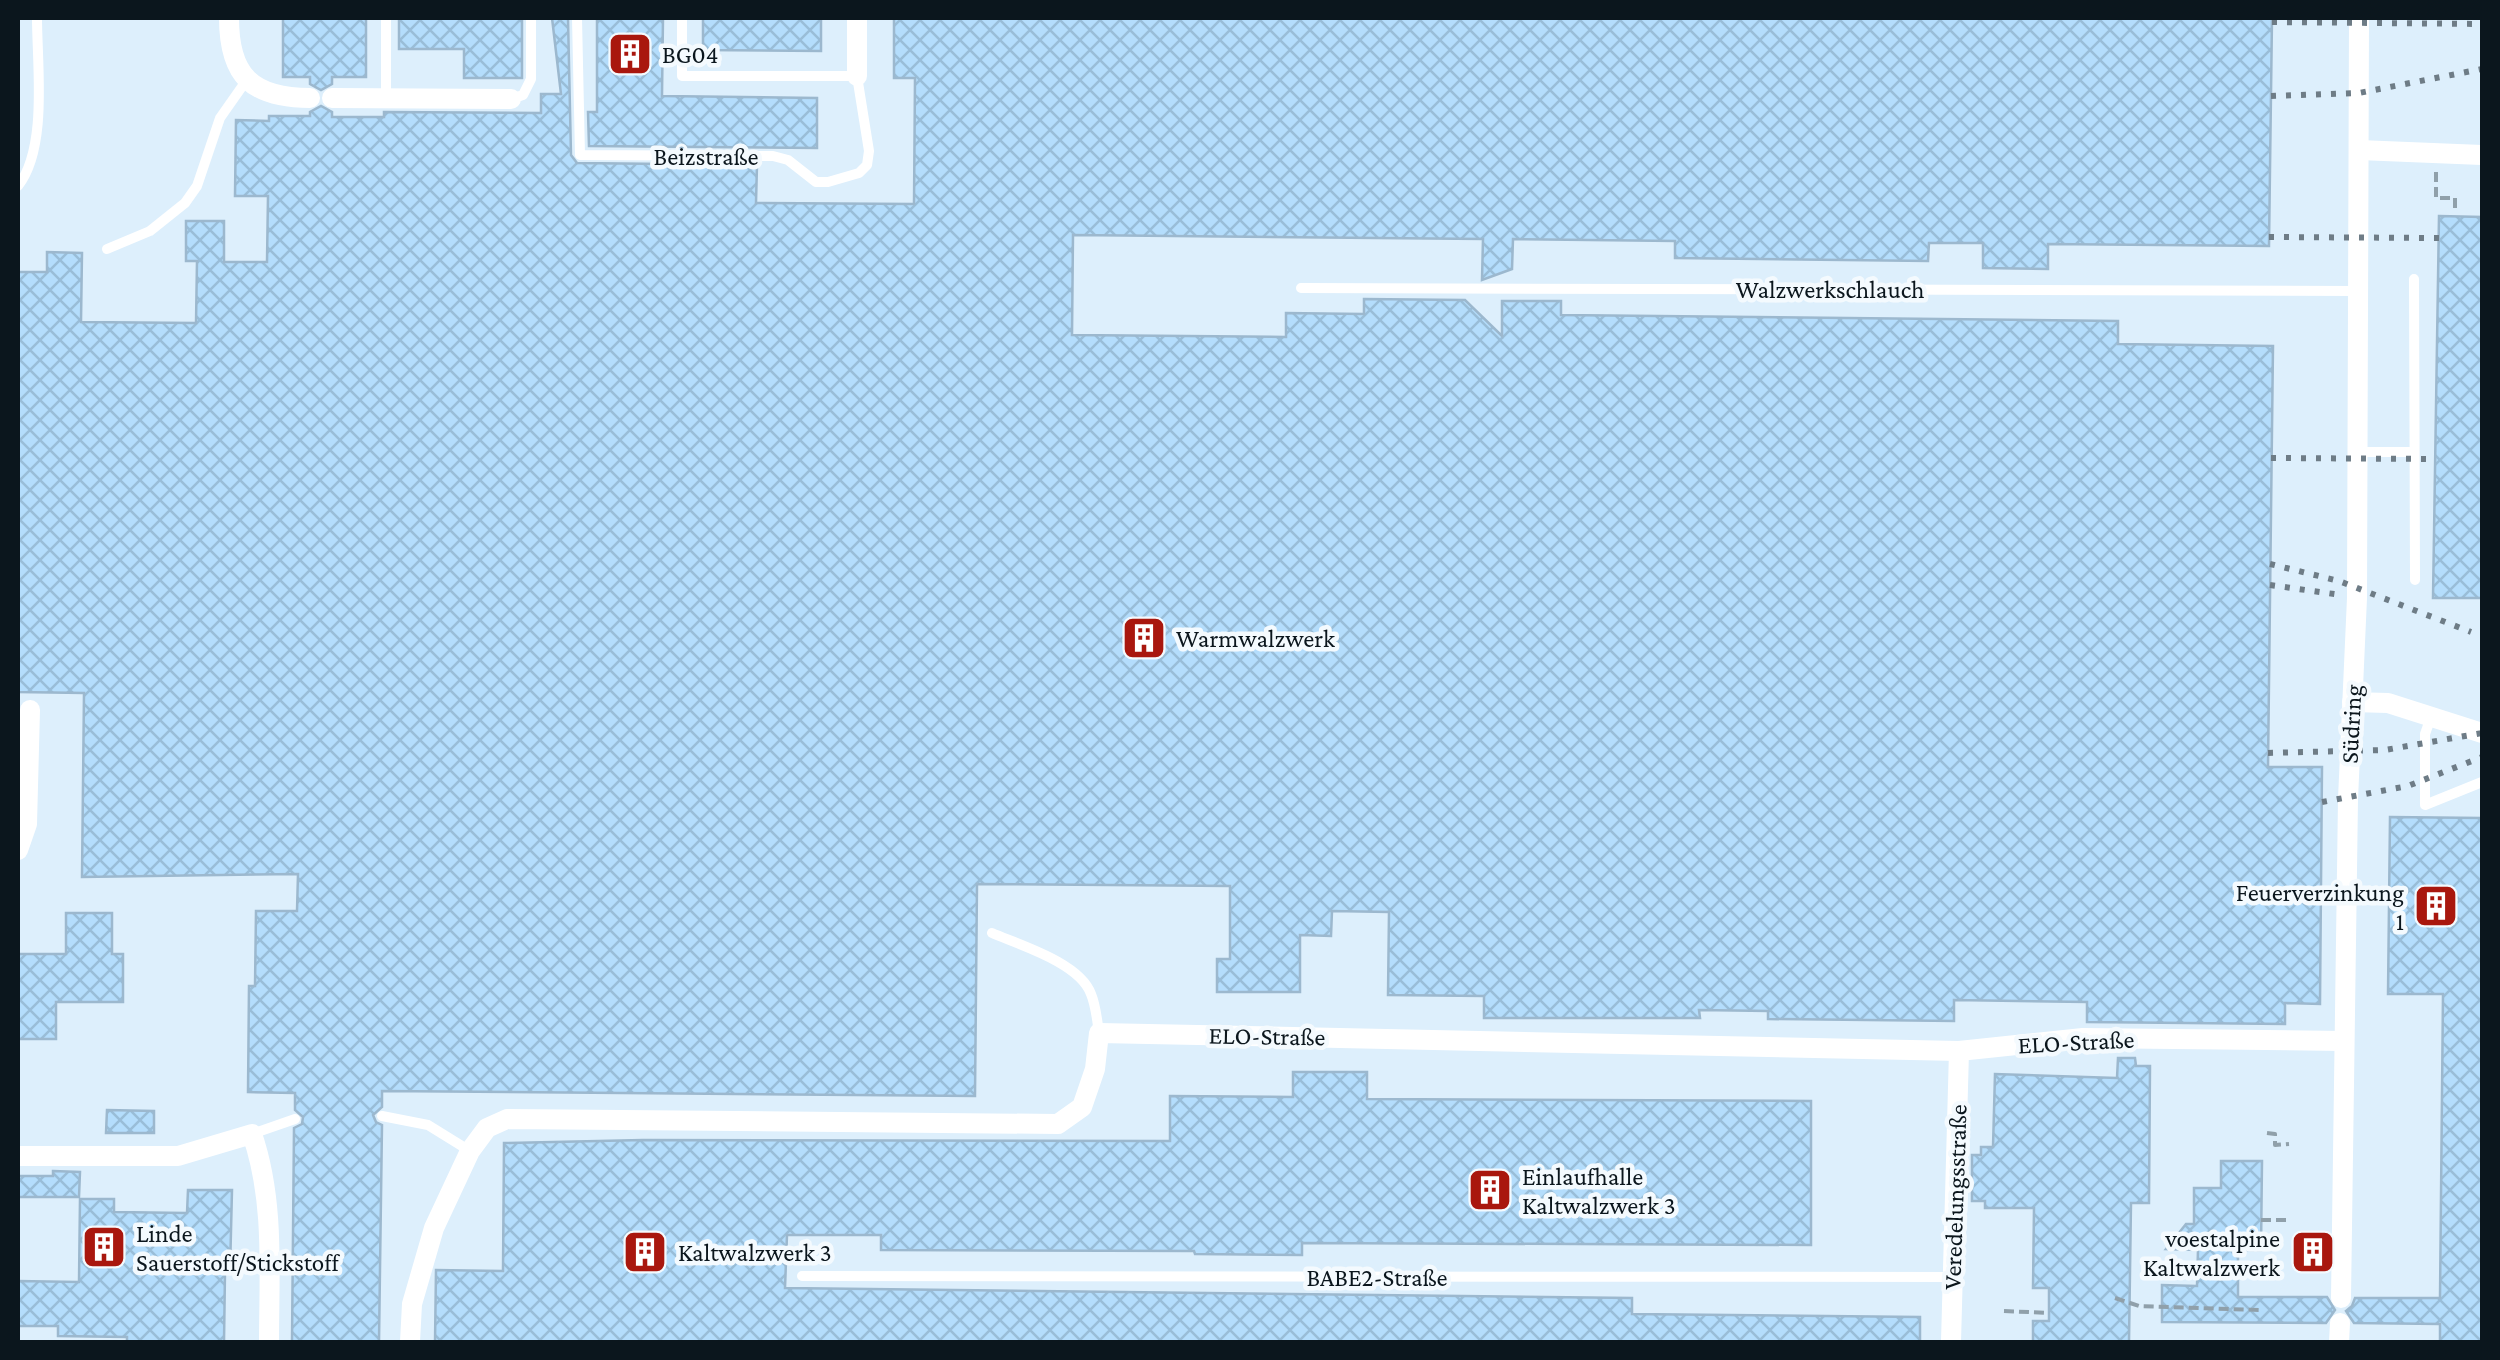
<svg xmlns="http://www.w3.org/2000/svg" width="2500" height="1360" font-family="'Crimson Pro',serif">
	<style>
		.building { fill: url(#building-cross-hatch); stroke: #9cb8ce; stroke-width: 2.5 }
		.lines { fill: none; stroke-linecap: round; stroke-linejoin: round }
		.path { stroke: #90a0aa; stroke-width: 4; stroke-dasharray: 10 5; stroke-linecap: butt }
		.lane { stroke: #fff; stroke-width: 10 }
		.street { stroke: #fff; stroke-width: 20 }
		.rail { stroke: #6e7c86; stroke-width: 6; stroke-dasharray: 5 10; stroke-linecap: butt }
		.labels { text-anchor: middle; dominant-baseline: central; stroke-width: 9; stroke-linejoin: round; paint-order: stroke }
		.poi-label { font-size: 25px; fill: #0b161d; stroke: #f4fafe; text-anchor: start }
		.street-label { font-size: 25px; fill: #0b161d; stroke: #f4fafe }
	</style>
	<defs>
		<pattern id="building-cross-hatch" width="8" height="8" patternUnits="userSpaceOnUse" patternTransform="scale(2.5)"><rect width="8" height="8" fill="#b4ddfc"/><path d="M0 0l8 8M0 8l8-8" fill="none" stroke="#99bdd8"/></pattern>
	</defs>
	<rect width="100%" height="100%" fill="#ddeffc"/>
	<g class="building">
		<path d="M283,18H366V77H332V84L321,90L310,84V77H283Z"/>
		<path d="M399,18H522V78H464V49H399Z"/>
		<path d="M552,18H568L571,155L577,163L757,165L756,203L914,204L915,78H894V18H2272L2269,246L2048,244V269L1983,268V243H1929L1928,261L1675,258V241L1513,239L1512,269L1482,280L1483,239L1073,235L1072,335L1286,337V313L1364,314V299L1465,300L1502,336V301H1561V315L2118,321V344L2273,346L2268,767H2322L2320,1004L2285,1003V1024L2087,1022V1002L1954,1000V1021L1768,1019V1011L1699,1010L1700,1018H1484V996L1388,995L1389,912L1332,911L1331,936L1300,935V992H1217V959H1230V886L977,884L975,1096L382,1091V1107L373,1115L376,1122L382,1125L379,1342H292L294,1128L302,1124L303,1117L295,1110V1093L248,1092L249,986H255L256,911H297L298,874L82,877L84,693L18,692V272H47V252L82,253L81,322L196,323L197,261H186V221H224V262H267L268,196H235L236,120L269,121V116H310V112L321,106L332,112V117H384V112L541,113V94H561Z"/>
		<path d="M597,18H663L662,96L817,98V148L589,146L588,112H597Z"/>
		<path d="M703,18H821V51L703,50Z"/>
		<path d="M2439,216L2482,217V598H2433Z"/>
		<path d="M2390,817L2482,818V1342H2440V1324L2354,1323L2346,1311L2352,1306L2355,1298H2440L2443,994H2388Z"/>
		<path d="M66,913H112V954H123V1002H56V1039H18V954H66Z"/>
		<path d="M2118,1058H2135L2136,1066H2150L2149,1203H2131L2129,1342H2033V1321H2049V1288H2033L2034,1208H1985V1201H1972V1155H1981V1147H1993L1995,1074L2117,1078Z"/>
		<path d="M1293,1072H1367V1099L1811,1101V1245L1302,1243V1255L1195,1254L1194,1251L881,1250V1235H787L785,1288L1632,1298V1314L1920,1317V1342H435L436,1270L503,1271L504,1143L643,1140L1170,1141V1096L1293,1097Z"/>
		<path d="M107,1110L154,1111V1133H106Z"/>
		<path d="M2221,1161H2262L2261,1250H2238V1297H2327L2335,1310L2326,1323L2162,1322V1285L2197,1286L2198,1250L2166,1249L2186,1224H2194V1188H2221Z"/>
		<path d="M53,1171L80,1172L79,1197H18V1176H53Z"/>
		<path d="M188,1190H232L230,1272H225L224,1342H127V1337L58,1336V1326H18V1281L79,1282L80,1199H114V1212L187,1213Z"/>
	</g>
	<g class="lines">
		<g class="path">
			<path d="M2436,172V198H2455V213"/>
			<path d="M2267,1133L2275,1134V1145L2289,1144"/>
			<path d="M2261,1220H2288"/>
			<path d="M2115,1298L2139,1306L2260,1310"/>
			<path d="M2004,1311L2049,1313"/>
		</g>
		<g class="lane">
			<path d="M577,18L580,155L773,156L788,160L816,182H828L859,173L867,165L869,151L857,76H682V18"/>
			<path d="M386,99V18"/>
			<path d="M511,99L523,95L531,79V18"/>
			<path d="M18,186C48,148 37,65 37,18"/>
			<path d="M107,249L150,231L185,203L197,186L220,118L246,81"/>
			<path d="M2414,279L2415,580"/>
			<path d="M1301,288L2357,291"/>
			<path d="M2358,452H2414"/>
			<path d="M2431,717L2425,734V805L2482,782"/>
			<path d="M992,933C1020,945 1080,963 1091,994C1096,1006 1097,1020 1099,1033"/>
			<path d="M382,1116L428,1125L470,1151"/>
			<path d="M252,1134L295,1119"/>
			<path d="M802,1276L1953,1277"/>
		</g>
		<g class="street">
			<path d="M229,18C229,76 252,98 310,98"/>
			<path d="M857,76V18"/>
			<path d="M332,98L511,99"/>
			<path d="M2359,150L2482,155"/>
			<path d="M2352,702L2388,703L2482,733"/>
			<path d="M18,850L27,824L30,710"/>
			<path d="M18,1156H178L252,1134C275,1201 269,1273 269,1342"/>
			<path d="M2341,1298L2348,799L2357,598L2359,18"/>
			<path d="M410,1342L412,1304L434,1228L470,1151L487,1128L507,1119L1058,1124L1082,1107L1095,1069L1099,1033L1959,1051L2083,1038L2344,1041"/>
			<path d="M1951,1342L1959,1051"/>
			<path d="M2339,1342L2340,1323"/>
		</g>
		<g class="rail">
			<path d="M2272,22L2482,24"/>
			<path d="M2271,96L2359,93L2482,69"/>
			<path d="M2269,237L2439,238"/>
			<path d="M2271,458L2435,459"/>
			<path d="M2270,564L2339,581L2471,632"/>
			<path d="M2270,585L2341,595"/>
			<path d="M2268,753L2385,750L2482,733"/>
			<path d="M2322,802L2408,786L2482,757"/>
		</g>
	</g>
	<defs>
		<symbol id="building-square" viewBox="-11 -11 22 22"><rect x="-9" y="-9" width="18" height="18" rx="4" fill="#a9170e" stroke="#f4fafe"/><path d="M-4-6H4V6H1V3H-1V6H-4ZM-2.5-4.3h1.7v1.8h-1.7ZM.8-4.3h1.7v1.8H.8ZM-2.5-1h1.7V.8h-1.7ZM.8-1h1.7V.8H.8Z" fill="#fff"/></symbol>
	</defs>
	<g fill-rule="evenodd">
		<use href="#building-square" x="605" y="29" width="50" height="50"/>
		<use href="#building-square" x="1119" y="613" width="50" height="50"/>
		<use href="#building-square" x="2411" y="881" width="50" height="50"/>
		<use href="#building-square" x="1465" y="1165" width="50" height="50"/>
		<use href="#building-square" x="79" y="1222" width="50" height="50"/>
		<use href="#building-square" x="620" y="1227" width="50" height="50"/>
		<use href="#building-square" x="2288" y="1227" width="50" height="50"/>
	</g>
	<g class="labels">
		<g class="poi-label">
			<text x="662" y="54">BG04</text>
			<text x="1176" y="638">Warmwalzwerk</text>
			<text x="2404" y="892" text-anchor="end">Feuerverzinkung<tspan x="2404" dy="29">1</tspan></text>
			<text x="1522" y="1176">Einlaufhalle<tspan x="1522" dy="29">Kaltwalzwerk 3</tspan></text>
			<text x="136" y="1233">Linde<tspan x="136" dy="29">Sauerstoff/Stickstoff</tspan></text>
			<text x="2280" y="1238" text-anchor="end">voestalpine<tspan x="2280" dy="29">Kaltwalzwerk</tspan></text>
			<text x="678" y="1252">Kaltwalzwerk 3</text>
		</g>
		<g class="street-label">
			<text x="706" y="156">Beizstraße</text>
			<text x="1830" y="289">Walzwerkschlauch</text>
			<text transform="translate(2351 724) rotate(-87)">Südring</text>
			<text transform="translate(1267 1036) rotate(1)">ELO-Straße</text>
			<text transform="translate(2076 1042) rotate(-3)">ELO-Straße</text>
			<text transform="translate(1955 1197) rotate(-88)">Veredelungsstraße</text>
			<text x="1377" y="1277">BABE2-Straße</text>
		</g>
	</g>
	<rect width="2500" height="1360" fill="none" stroke="#0b161d" stroke-width="40"/>
</svg>
